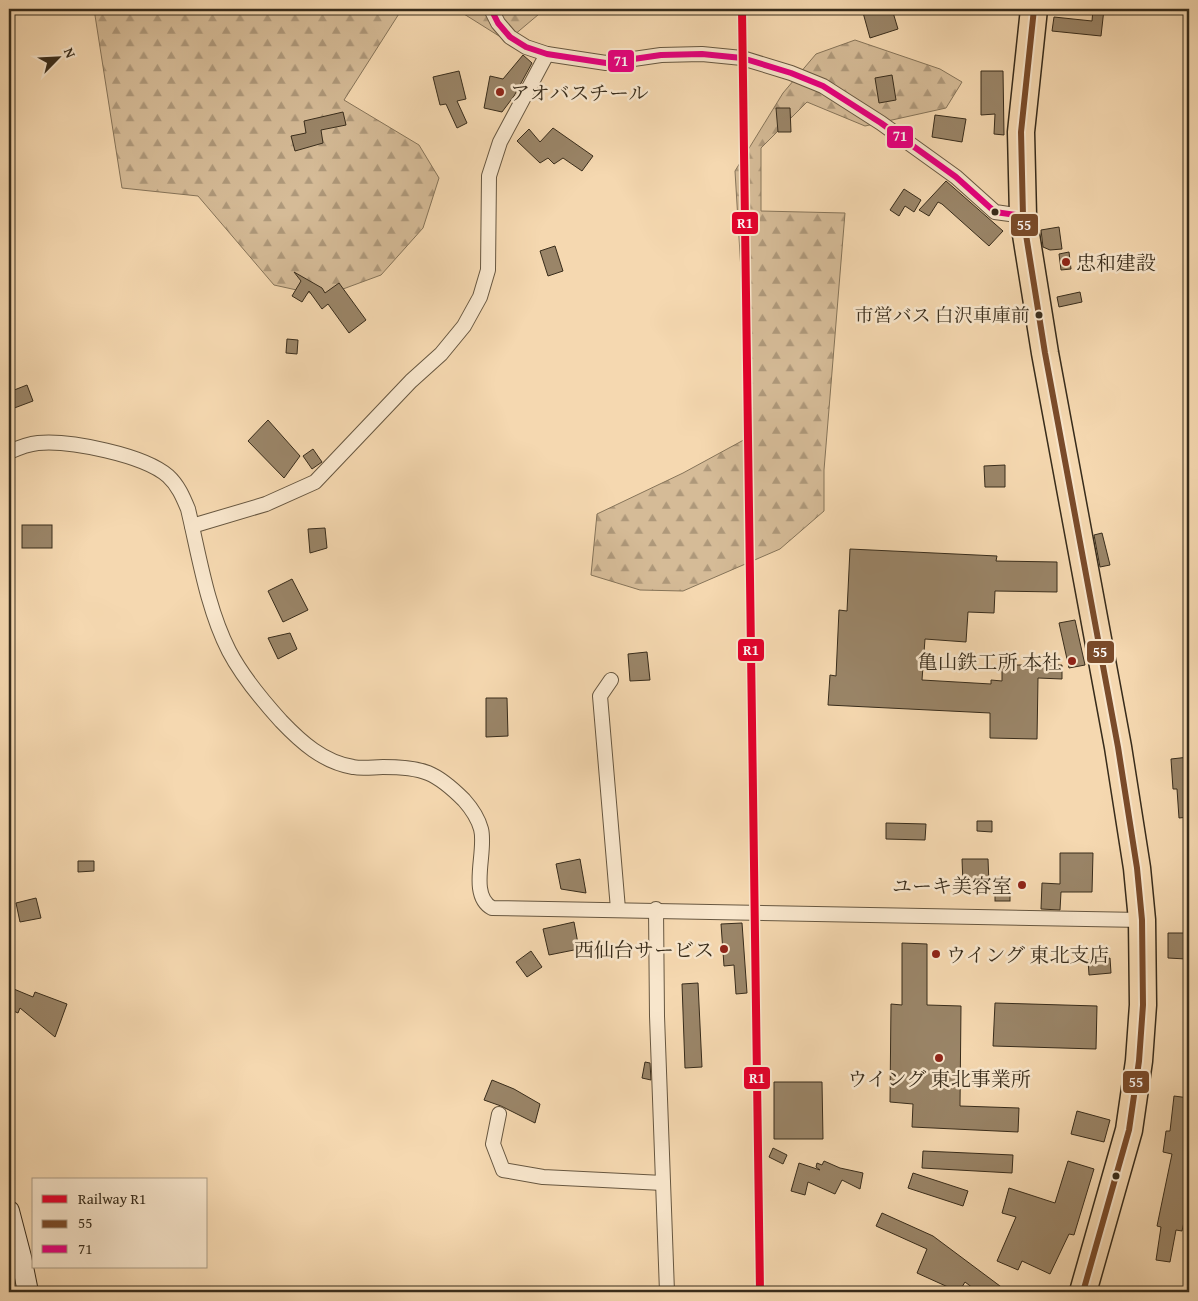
<svg xmlns="http://www.w3.org/2000/svg" width="1198" height="1301" font-family="'Gentium Book Plus','Noto Serif JP',serif">
	<style>
		.forest { fill: url(#forest-firs); stroke: #867459 }
		.building { fill: #9a8568; stroke: #382c1b }
		.lines { fill: none; stroke-linecap: round; stroke-linejoin: round }
		.street-casing { stroke: #675740; stroke-width: 16 }
		.secondary-casing { stroke: #382c1b; stroke-width: 22 }
		.highway-casing { stroke: #382c1b; stroke-width: 29 }
		.street { stroke: #f8e6cc; stroke-width: 14 }
		.secondary { stroke: #f8e6cc; stroke-width: 20 }
		.highway { stroke: #f5d8b0; stroke-width: 26 }
		.bus-1-casing { stroke: #f8e6cc; stroke-width: 10 }
		.bus-2-casing { stroke: #f8e6cc; stroke-width: 10 }
		.bus-1 { stroke: #7a4b2a; stroke-width: 6 }
		.bus-2 { stroke: #e5007d; stroke-width: 6 }
		.rail-1-casing { stroke: #f8e6cc; stroke-width: 11 }
		.rail-1 { stroke: #e4002b; stroke-width: 8 }
		.poi-dot { fill: #8f2418; stroke: #f8e6cc; stroke-width: 2 }
		.bus-dot { fill: #382c1b; stroke: #f8e6cc; stroke-width: 2 }
		.labels { text-anchor: middle; dominant-baseline: central; stroke-width: 5; stroke-linejoin: round; paint-order: stroke }
		.bus-label { font-size: 19px; fill: #382c1b; stroke: #f8e6cc; text-anchor: end }
		.poi-label { font-size: 20px; fill: #382c1b; stroke: #f8e6cc; text-anchor: start }
		.line-badge { stroke: #f8e6cc; stroke-width: 2 }
		.badge-label { font-size: 14px; text-anchor: middle; font-weight: bold; fill: #fff }
	</style>
	<defs>
		<pattern id="forest-firs" width="22" height="20" patternUnits="userSpaceOnUse" patternTransform="scale(1.25)"><rect width="22" height="20" fill="#d5bb97"/><path d="M5 1l3.5 6h-7zM16 11l3.5 6h-7z" fill="#ae987a"/></pattern>
	</defs>
	<rect width="100%" height="100%" fill="#f5d8b0"/>
	<filter id="stains"><feTurbulence type="fractalNoise" baseFrequency=".004" numOctaves="4"/><feColorMatrix values="0 0 0 0 .2 0 0 0 0 .09 0 0 0 0 .02 0 0 0 .5 -.17"/></filter>
	<radialGradient id="worn" r=".72"><stop offset=".6" stop-color="#630" stop-opacity="0"/><stop offset="1" stop-color="#630" stop-opacity=".3"/></radialGradient>
	<g class="forest">
		<path d="M94,9H402L344,100L419,145L439,178L423,228L381,275L324,296L274,285L198,196L122,188Z"/>
		<path d="M456,9H545L507,41Z"/>
		<path d="M855,40L940,69L962,82L946,108L865,126L807,102L761,148V211L845,213L824,470V511L780,549L683,591L640,590L591,575L597,514L683,473L751,436L735,171L783,93L816,54Z"/>
	</g>
	<g class="building">
		<path d="M862,9H892L898,29L870,38Z"/>
		<path d="M1093,9H1104L1101,36L1052,31L1054,17L1092,21Z"/>
		<path d="M523,55L532,63L514,96L502,112L484,108L490,76L503,79Z"/>
		<path d="M459,71L466,99L457,101L467,123L457,128L446,104L440,105L433,77Z"/>
		<path d="M981,71H1003L1004,135L994,134L995,114L981,115Z"/>
		<path d="M892,75L896,100L879,103L875,78Z"/>
		<path d="M776,108H790L791,132H778Z"/>
		<path d="M343,112L346,125L321,130L323,143L295,151L291,136L306,133L304,121Z"/>
		<path d="M935,115L966,119L962,142L932,137Z"/>
		<path d="M553,128L593,156L582,171L563,158L554,164L548,158L540,163L517,141L529,129L540,142Z"/>
		<path d="M946,181L1003,231L989,246L942,204L938,202L929,216L919,210Z"/>
		<path d="M904,189L921,200L914,212L905,206L899,216L890,210Z"/>
		<path d="M1059,227L1062,249L1050,250L1043,247L1041,230Z"/>
		<path d="M555,246L563,271L548,276L540,251Z"/>
		<path d="M1069,252L1071,269L1061,270L1059,254Z"/>
		<path d="M294,272L322,288L325,293L339,283L366,320L349,333L328,304L322,309L309,291L302,302L292,296L301,281Z"/>
		<path d="M1080,292L1082,302L1059,307L1057,297Z"/>
		<path d="M287,339L298,340L297,354L286,353Z"/>
		<path d="M27,385L33,401L9,410V392Z"/>
		<path d="M268,420L300,456L284,478L248,441Z"/>
		<path d="M313,449L322,462L312,469L303,456Z"/>
		<path d="M1005,465V487H985L984,466Z"/>
		<rect x="22" y="525" width="30" height="23"/>
		<path d="M325,528L327,548L310,553L308,529Z"/>
		<path d="M1102,533L1110,565L1100,567L1094,535Z"/>
		<path d="M850,549L997,556L996,561L1057,562V592L995,591L994,613L968,612L966,642L925,639L922,680L991,684V680L1002,681V665H1062V679L1038,678L1037,739L990,738V713L828,705L830,675L836,676L839,610L847,611Z"/>
		<path d="M292,579L308,610L283,622L268,591Z"/>
		<path d="M1075,620L1085,665L1069,668L1059,623Z"/>
		<path d="M290,633L297,649L278,659L268,638Z"/>
		<path d="M647,652L650,680L630,681L628,654Z"/>
		<path d="M486,698H507L508,736L486,737Z"/>
		<path d="M1189,757V817L1179,818L1177,789H1173L1171,759Z"/>
		<path d="M977,821H992V832L977,831Z"/>
		<path d="M886,823L926,824L925,840L886,839Z"/>
		<path d="M1060,853H1093L1092,892H1061L1060,910L1041,909L1042,883L1060,884Z"/>
		<path d="M580,859L586,893L561,889L556,864Z"/>
		<path d="M962,859H988L989,884L963,885Z"/>
		<path d="M78,861H94V871L78,872Z"/>
		<rect x="995" y="887" width="15" height="14"/>
		<path d="M36,898L41,918L20,922L16,903Z"/>
		<path d="M574,922L579,949L549,955L543,929Z"/>
		<path d="M742,923L747,993L736,994L734,965L724,966L721,924Z"/>
		<path d="M1168,933H1186V959L1168,958Z"/>
		<path d="M902,943L927,944V1005L961,1006L960,1106L1019,1108L1018,1132L912,1127L913,1104L890,1102L891,1004L902,1005Z"/>
		<path d="M531,951L542,967L527,977L516,962Z"/>
		<path d="M1110,958L1111,973L1089,975L1088,960Z"/>
		<path d="M698,983L702,1067L685,1068L682,984Z"/>
		<path d="M9,987L33,997L35,992L67,1004L55,1037L20,1008L18,1013L9,1009Z"/>
		<path d="M995,1003L1097,1006L1096,1049L993,1046Z"/>
		<path d="M645,1062L650,1063L651,1080L642,1078Z"/>
		<path d="M492,1080L514,1089L540,1104L535,1123L501,1106L484,1100Z"/>
		<path d="M774,1082H822L823,1139H774Z"/>
		<path d="M1174,1096L1189,1098V1199L1182,1231L1176,1230L1170,1262L1156,1260L1161,1227L1157,1226L1172,1154L1163,1152L1166,1131H1170Z"/>
		<path d="M1077,1111L1110,1120L1104,1142L1071,1134Z"/>
		<path d="M773,1148L787,1155L783,1164L769,1157Z"/>
		<path d="M923,1151L1013,1155L1012,1173L922,1168Z"/>
		<path d="M824,1161L840,1168L863,1173L860,1189L842,1180L835,1194L808,1182L805,1195L791,1191L799,1163L820,1170L816,1167L817,1163L822,1165Z"/>
		<path d="M1068,1161L1094,1169L1074,1235L1069,1234L1050,1274L1022,1261L1018,1270L997,1261L1016,1217L1002,1213L1009,1188L1055,1203Z"/>
		<path d="M913,1173L968,1191L963,1206L908,1188Z"/>
		<path d="M882,1213L933,1236L1008,1292H978L965,1282L959,1292L917,1273L927,1249L876,1226Z"/>
	</g>
	<g class="lines">
		<defs>
			<g id="street">
				<path d="M491,9L498,23L510,37L526,47L547,54L606,63L661,55L702,54L742,58L791,73L823,86L881,123L956,177L995,212L1023,216"/>
				<path d="M9,452C18,448 28,444 38,443C70,440 144,455 168,476C178,485 183,497 188,509C199,555 207,608 229,651C242,676 262,700 281,721C301,742 323,762 353,767C363,769 374,767 383,767C423,767 436,772 464,800C472,809 478,818 481,829C487,851 468,895 492,908L1142,920"/>
				<path d="M192,526L266,504L315,482L411,381L441,354L464,326L480,297L488,270L489,176L500,142L547,54"/>
				<path d="M611,680L600,696L618,909"/>
				<path d="M656,909L657,1016L667,1292"/>
				<path d="M499,1114L493,1144L503,1170L543,1177L663,1183"/>
			</g>
			<path id="secondary" d="M9,1211L21,1257L28,1292"/>
			<path id="highway" d="M1034,9L1021,132L1023,216L1045,353L1118,747L1137,868L1142,920L1143,1005L1139,1061L1129,1130L1083,1292"/>
		</defs>
		<use href="#street" class="street-casing"/>
		<use href="#secondary" class="secondary-casing"/>
		<use href="#highway" class="highway-casing"/>
		<use href="#street" class="street"/>
		<use href="#secondary" class="secondary"/>
		<use href="#highway" class="highway"/>
		<defs>
			<path id="bus-1" d="M1034,9L1021,132L1023,216L1045,353L1118,747L1137,868L1142,920L1143,1005L1139,1061L1129,1130L1083,1292"/>
			<path id="bus-2" d="M491,9L498,23L510,37L526,47L547,54L606,63L661,55L702,54L742,58L791,73L823,86L881,123L956,177L995,212L1023,216"/>
		</defs>
		<use href="#bus-1" class="bus-1-casing"/>
		<use href="#bus-2" class="bus-2-casing"/>
		<use href="#bus-1" class="bus-1"/>
		<use href="#bus-2" class="bus-2"/>
		<defs>
			<path id="rail-1" d="M742,9L760,1292"/>
		</defs>
		<use href="#rail-1" class="rail-1-casing"/>
		<use href="#rail-1" class="rail-1"/>
	</g>
	<g class="poi-dot">
		<circle cx="500" cy="92" r="5"/>
		<circle cx="1066" cy="262" r="5"/>
		<circle cx="1072" cy="661" r="5"/>
		<circle cx="1022" cy="885" r="5"/>
		<circle cx="724" cy="949" r="5"/>
		<circle cx="936" cy="954" r="5"/>
		<circle cx="939" cy="1058" r="5"/>
	</g>
	<g class="bus-dot">
		<circle cx="995" cy="212" r="4.5"/>
		<circle cx="1039" cy="315" r="4.5"/>
		<circle cx="1116" cy="1176" r="4.5"/>
	</g>
	<g class="labels">
		<g class="bus-label">
			<text x="1030" y="315">市営バス 白沢車庫前</text>
		</g>
		<g class="poi-label">
			<text x="510" y="92">アオバスチール</text>
			<text x="1076" y="262">忠和建設</text>
			<text x="1062" y="661" text-anchor="end">亀山鉄工所 本社</text>
			<text x="1012" y="885" text-anchor="end">ユーキ美容室</text>
			<text x="714" y="949" text-anchor="end">西仙台サービス</text>
			<text x="946" y="954">ウイング 東北支店</text>
			<text x="939" y="1078" text-anchor="middle">ウイング 東北事業所</text>
		</g>
	</g>
	<g class="line-badge">
		<rect x="607" y="49" width="28" height="24" rx="5" fill="#e5007d"/>
		<rect x="886" y="125" width="28" height="24" rx="5" fill="#e5007d"/>
		<rect x="731" y="211" width="28" height="24" rx="5" fill="#e4002b"/>
		<rect x="1010" y="213" width="29" height="24" rx="5" fill="#7a4b2a"/>
		<rect x="737" y="638" width="28" height="24" rx="5" fill="#e4002b"/>
		<rect x="1086" y="640" width="29" height="24" rx="5" fill="#7a4b2a"/>
		<rect x="743" y="1066" width="28" height="24" rx="5" fill="#e4002b"/>
		<rect x="1122" y="1070" width="28" height="24" rx="5" fill="#7a4b2a"/>
	</g>
	<g class="badge-label">
		<text x="621" y="66">71</text>
		<text x="900" y="141">71</text>
		<text x="745" y="228">R1</text>
		<text x="1024" y="230">55</text>
		<text x="751" y="655">R1</text>
		<text x="1100" y="657">55</text>
		<text x="757" y="1083">R1</text>
		<text x="1136" y="1087">55</text>
	</g>
	<rect width="1198" height="1301" fill="none" stroke="#f5d8b0" stroke-width="30"/>
	<rect x="10" y="10" width="1178" height="1281" fill="none" stroke="#382c1b" stroke-width="2.5"/>
	<rect x="15" y="15" width="1168" height="1271" fill="none" stroke="#382c1b"/>
	<rect x="32" y="1178" width="175" height="90" fill="#f8e6cc" stroke="#ab9c85"/>
	<rect x="42" y="1195" width="25" height="8" fill="#e4002b" stroke="#ab9c85"/>
	<text x="78" y="1204" font-size="15" fill="#382c1b">Railway R1</text>
	<rect x="42" y="1220" width="25" height="8" fill="#7a4b2a" stroke="#ab9c85"/>
	<text x="78" y="1228" font-size="15" fill="#382c1b">55</text>
	<rect x="42" y="1245" width="25" height="8" fill="#e5007d" stroke="#ab9c85"/>
	<text x="78" y="1254" font-size="15" fill="#382c1b">71</text>
	<g transform="translate(58 58) rotate(66)" stroke="#f8e6cc" stroke-width="4" paint-order="stroke">
	<path d="M0-4L9 19L0 12L-9 19Z" fill="#382c1b"/>
	<text y="-8" font-size="14" font-weight="bold" text-anchor="middle" fill="#382c1b">N</text>
	</g>
	<rect width="100%" height="100%" filter="url(#stains)"/>
	<rect width="100%" height="100%" fill="url(#worn)"/>
</svg>
